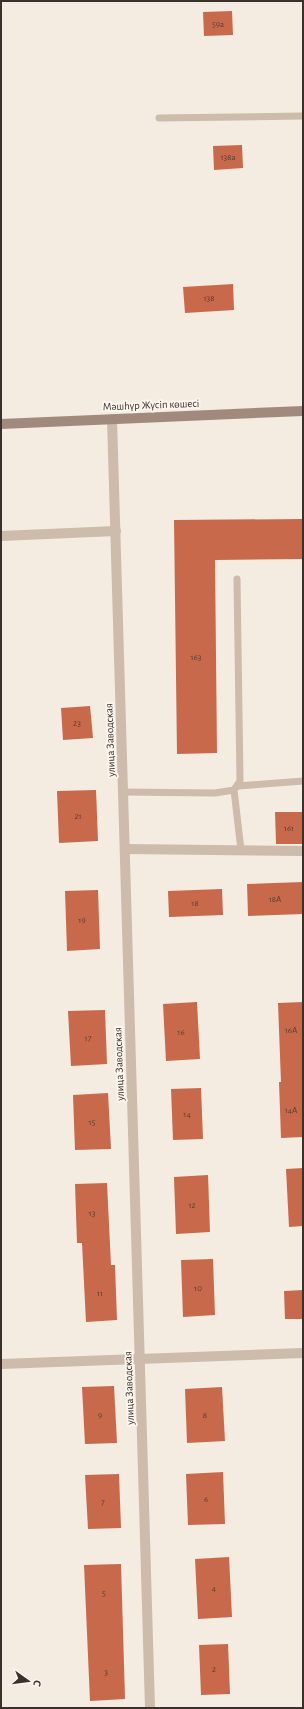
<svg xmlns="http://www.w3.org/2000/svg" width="304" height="1709" font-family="'Alegreya Sans',sans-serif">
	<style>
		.building { fill: #c8694b }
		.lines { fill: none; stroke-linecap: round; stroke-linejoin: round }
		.service { stroke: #cdbbac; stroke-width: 7 }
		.minor { stroke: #cdbbac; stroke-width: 10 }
		.secondary { stroke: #a18a7d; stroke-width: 10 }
		.labels { text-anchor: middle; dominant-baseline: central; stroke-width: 4; stroke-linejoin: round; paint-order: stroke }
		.number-label { font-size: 9px; fill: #5e3e33 }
		.street-label { font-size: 11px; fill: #3b302b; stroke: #fbf5ee }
	</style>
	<rect width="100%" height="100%" fill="#f4ebe1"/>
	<g class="building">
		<path d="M232,11L233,35L204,36L203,12Z"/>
		<path d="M242,145L243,168L214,170L213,146Z"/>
		<path d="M233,284L234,310L185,313L183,287Z"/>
		<path d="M303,519V559L215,560L217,753L177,754L174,520Z"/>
		<path d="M90,706L93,738L63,740L61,708Z"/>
		<path d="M96,790L98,841L59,843L57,791Z"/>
		<path d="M275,812H303V844H276Z"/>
		<path d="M303,882V914L248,916L247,884Z"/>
		<path d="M222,889L223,915L169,917L168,891Z"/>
		<path d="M98,890L100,949L67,951L65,891Z"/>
		<path d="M197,1002L200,1059L166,1061L163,1004Z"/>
		<path d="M303,1002V1137L281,1138L279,1082H281L278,1003Z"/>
		<path d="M105,1010L107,1064L71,1066L68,1011Z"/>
		<path d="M201,1088L203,1139L173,1140L171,1089Z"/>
		<path d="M108,1093L111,1149L75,1150L73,1095Z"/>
		<path d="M303,1168V1226L289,1227L286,1169Z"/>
		<path d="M208,1175L210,1232L176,1234L174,1177Z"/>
		<path d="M107,1183L111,1265H115L117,1320L86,1322L82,1243H77L75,1184Z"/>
		<path d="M213,1259L215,1315L183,1317L181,1260Z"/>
		<path d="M303,1290V1319H285L284,1291Z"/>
		<path d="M114,1386L117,1443L85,1444L82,1387Z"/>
		<path d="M222,1387L225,1441L187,1443L185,1389Z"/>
		<path d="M223,1472L225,1524L188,1525L186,1474Z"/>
		<path d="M119,1474L121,1528L88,1529L85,1475Z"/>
		<path d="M229,1557L232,1617L198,1619L195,1559Z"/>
		<path d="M121,1564L125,1699L90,1701L84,1565Z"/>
		<path d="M228,1644L230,1694L201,1695L199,1645Z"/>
	</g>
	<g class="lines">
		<g class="service">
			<path d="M159,118L303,116"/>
			<path d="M238,786L303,781"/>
			<path d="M234,790L241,850"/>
			<path d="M123,792L215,793L234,790L240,781L237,579"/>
		</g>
		<g class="minor">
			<path d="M112,419L150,1708"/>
			<path d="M1,536L116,531"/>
			<path d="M125,849L303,851"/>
			<path d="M1,1364L303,1353"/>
		</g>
		<path class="secondary" d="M1,424L303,411"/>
	</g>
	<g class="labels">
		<g class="number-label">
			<text x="218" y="24">59а</text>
			<text x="228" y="157">138а</text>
			<text x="209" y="298">138</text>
			<text x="196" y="657">163</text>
			<text x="77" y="723">23</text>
			<text x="78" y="816">21</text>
			<text x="289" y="828">161</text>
			<text x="275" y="899">18А</text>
			<text x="195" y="903">18</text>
			<text x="82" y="920">19</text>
			<text x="291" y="1030">16А</text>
			<text x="181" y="1032">16</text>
			<text x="88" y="1038">17</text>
			<text x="291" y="1110">14А</text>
			<text x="187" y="1114">14</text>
			<text x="92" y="1122">15</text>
			<text x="192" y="1205">12</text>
			<text x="92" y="1213">13</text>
			<text x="198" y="1288">10</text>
			<text x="100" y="1293">11</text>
			<text x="100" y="1415">9</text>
			<text x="205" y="1415">8</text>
			<text x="206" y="1499">6</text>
			<text x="103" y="1502">7</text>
			<text x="214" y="1588">4</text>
			<text x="104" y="1593">5</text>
			<text x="214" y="1669">2</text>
			<text x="106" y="1672">3</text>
		</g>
		<g class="street-label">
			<text transform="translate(151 405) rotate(-2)">Мәшһүр Жүсіп көшесі</text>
			<text transform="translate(110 740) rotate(-92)">улица Заводская</text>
			<text transform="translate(119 1064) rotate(-92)">улица Заводская</text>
			<text transform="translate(129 1388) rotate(-92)">улица Заводская</text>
		</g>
	</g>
	<rect width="304" height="1709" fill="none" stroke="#3b302b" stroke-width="4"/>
	<g transform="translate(28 1681) rotate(104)" stroke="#fbf5ee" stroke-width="3" paint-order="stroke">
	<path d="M0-3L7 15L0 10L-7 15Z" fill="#3b302b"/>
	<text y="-6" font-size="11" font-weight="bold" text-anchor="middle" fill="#3b302b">С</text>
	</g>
</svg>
